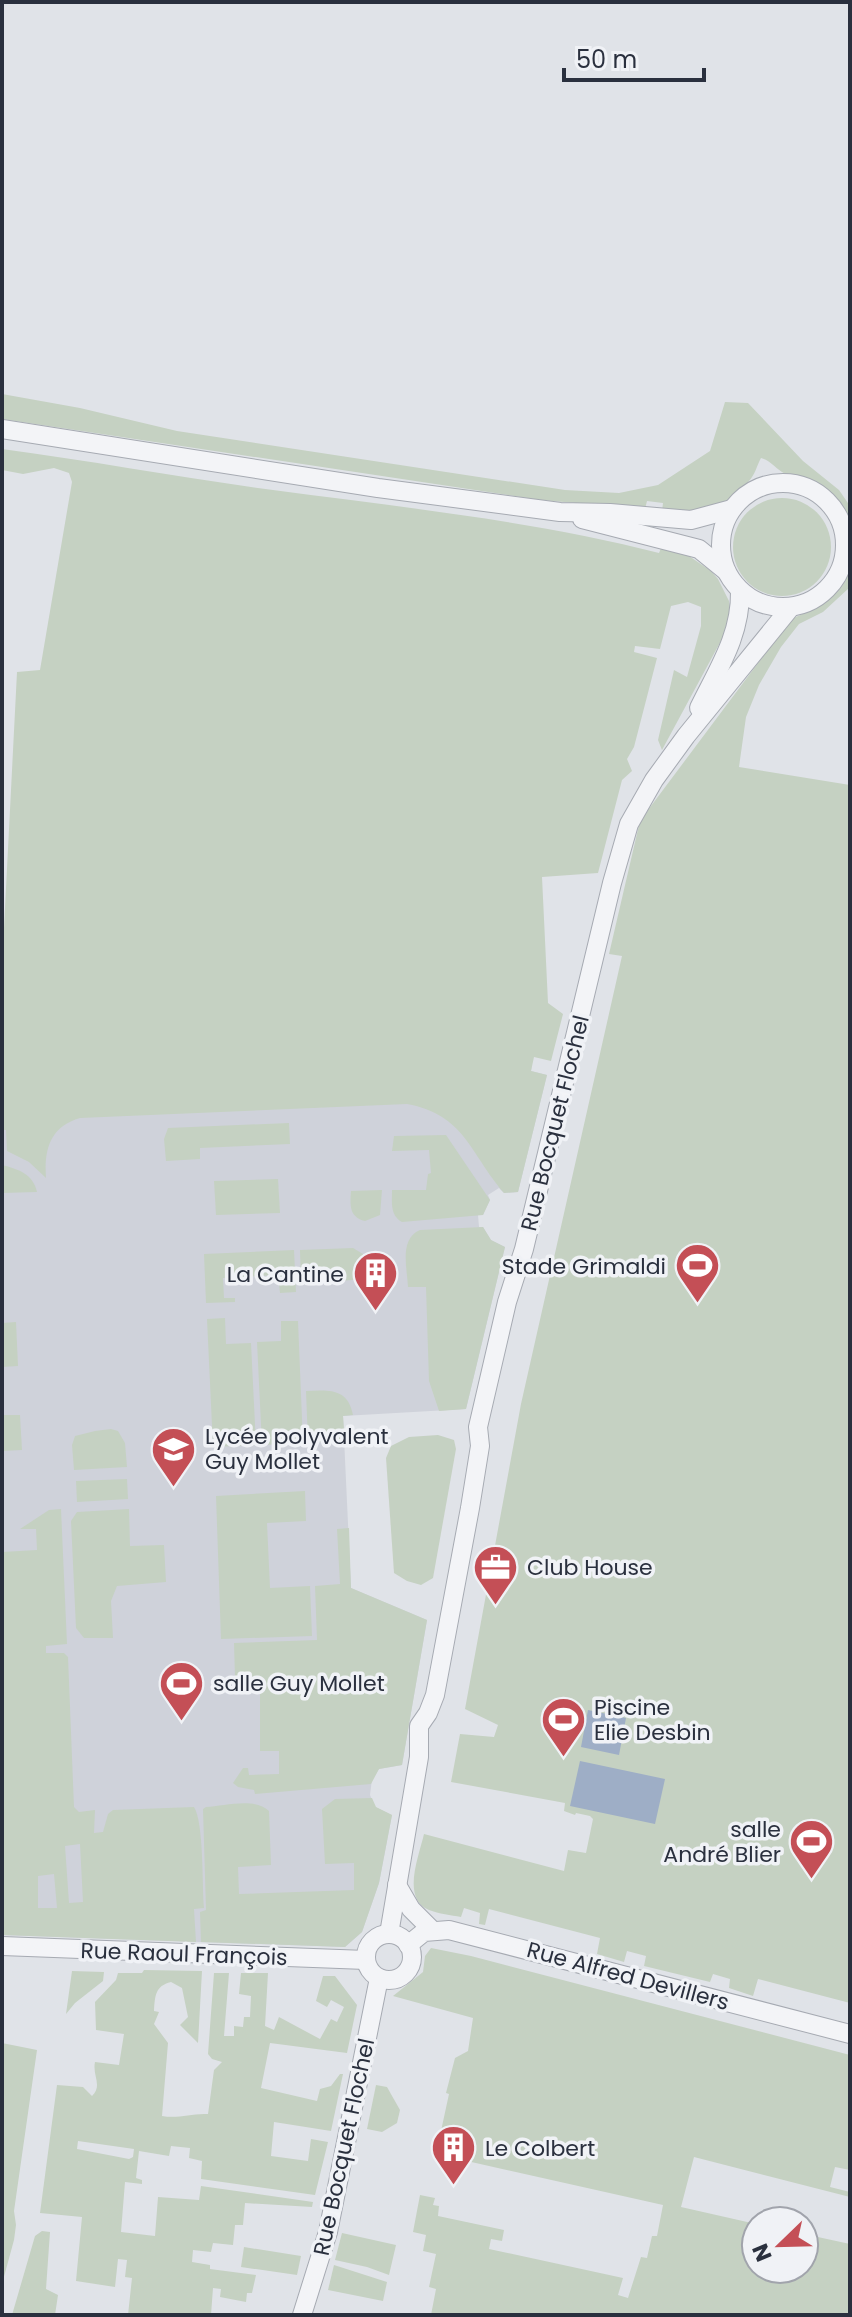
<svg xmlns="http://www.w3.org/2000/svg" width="852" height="2317" font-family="Poppins,sans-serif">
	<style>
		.built { fill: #cfd2da }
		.green { fill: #c5d1c2; fill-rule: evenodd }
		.water { fill: #9eaec6 }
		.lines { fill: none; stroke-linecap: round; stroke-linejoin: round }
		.street-casing { stroke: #a6aab2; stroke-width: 20 }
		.street { stroke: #f3f4f7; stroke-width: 18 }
		.labels { text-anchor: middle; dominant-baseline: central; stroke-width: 7; stroke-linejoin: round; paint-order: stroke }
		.street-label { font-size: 22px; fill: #2a303e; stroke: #f0f2f6 }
		.poi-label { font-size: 22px; fill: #2a303e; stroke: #f0f2f6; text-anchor: start }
	</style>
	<rect width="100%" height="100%" fill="#e0e3e8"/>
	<path class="built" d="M532,1064L531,1071L547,1075L518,1192L504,1193L499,1188L488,1195L490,1200L483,1215H478L479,1227H483L491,1240L505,1247L466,1409L343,1416L351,1588L427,1620L402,1765L379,1769L372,1779L370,1795L375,1807L392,1815L379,1883L362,1932L345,1947L2,1935V1081Z"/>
	<g class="green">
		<path d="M2,394L80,408L177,431L565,490L619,493L658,485L710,451L725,402L748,403L803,461L839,490L850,506V528C842,508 828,488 807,481C799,478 790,477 782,472C774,467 771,461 761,458C757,465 755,475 749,481C724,509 698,515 662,511L663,503L647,501L645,509L541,500L2,419Z"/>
		<path d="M2,449C93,461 183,478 273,490C400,507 535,521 659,553L661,548L686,554L711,571L718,579L729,601L730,611L723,637L662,750L658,740L674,670L687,677L701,626V607L688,602L671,606L660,649L635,646L634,652L657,658L634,747L627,759L632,771L622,780L598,873L542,877L548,1003L563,1014L551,1061L534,1057L531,1071L547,1075L518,1192L504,1193C469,1152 465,1115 407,1104L80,1118C50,1127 44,1149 46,1178L29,1162L7,1151L6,1130H2V967L17,672L40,670L72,482L69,473L54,468L23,474L2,470Z"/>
		<circle cx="782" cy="547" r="49"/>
		<path d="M850,569L849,588L823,612L799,624L781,647L759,685L746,717L739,767L850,785V2003L758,1979L753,1996L729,1988L730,1979L713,1974L710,1982L644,1966L646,1956L627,1951L624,1962L597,1954L600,1938L489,1909L485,1925L479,1924L480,1913L464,1908L461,1917C451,1915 439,1914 429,1910C401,1899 419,1856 424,1834L564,1871L568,1850L586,1853L593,1819L590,1816L576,1813L575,1815L564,1811L565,1803L451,1782L460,1734L494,1737L498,1725L465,1709L521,1404L622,956L609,954L639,825L648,810L791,619C818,608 838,596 850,569Z"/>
		<path d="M289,1123L290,1144L200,1148V1159L166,1161L164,1139L168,1128Z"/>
		<path d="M446,1135L490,1200L483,1215L402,1222C390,1215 392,1203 392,1190H426L428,1174L431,1173L429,1150L392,1151L394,1136Z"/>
		<path d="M2,1165C18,1169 33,1174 37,1192L2,1193Z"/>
		<path d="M278,1179L280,1213L216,1215L214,1181Z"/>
		<path d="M382,1190L380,1215L365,1221C349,1217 350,1205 351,1191Z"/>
		<path d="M483,1227L491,1240L505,1247L466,1409L439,1411L429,1381L426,1287H408C407,1267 399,1239 420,1230Z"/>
		<path d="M353,1248L363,1254L365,1279L301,1284L300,1250Z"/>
		<path d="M294,1250L296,1292L280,1293L278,1275L223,1278L224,1298H235V1302L206,1303L204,1254Z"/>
		<path d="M225,1318L226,1344L251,1343L256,1445L213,1447L207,1319Z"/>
		<path d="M281,1321H298L303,1443L262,1445L257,1342L281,1341Z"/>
		<path d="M16,1322L18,1366L2,1367V1323Z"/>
		<path d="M306,1391C329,1390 348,1388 353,1415L343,1416L345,1442H308Z"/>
		<path d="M2,1415H20L22,1450L2,1451Z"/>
		<path d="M111,1429L118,1431L125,1443L127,1467L74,1470L72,1445L75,1436L95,1431Z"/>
		<path d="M438,1435L454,1440L456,1449L433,1578L421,1585L407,1581L394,1573L386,1458L391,1446L409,1437Z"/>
		<path d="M127,1479L128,1499L77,1502L76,1481Z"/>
		<path d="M305,1491L306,1521L267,1523L270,1588L310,1586L312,1636L221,1639L216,1496Z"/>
		<path d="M61,1509L67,1644L46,1646V1653H64L68,1657L74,1807L79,1812L95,1810L94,1833L103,1832L108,1814L113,1810L194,1807C204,1823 202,1885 204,1908L194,1909L196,1942L2,1935V1552L37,1550L36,1529H20L49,1510ZM80,1844L83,1902L69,1903L65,1846ZM54,1874L57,1908H38V1876Z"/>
		<path d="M129,1509L130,1546L164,1545L166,1582L117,1586L111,1601L113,1638H84L76,1628L71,1521L77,1512Z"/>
		<path d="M349,1528L351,1588L427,1620L402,1765L379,1769L371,1784L255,1794L254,1790L238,1787L233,1783L243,1768H248L249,1775L279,1774V1751H260V1693H247V1678H235L234,1643L317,1640L315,1586L340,1584L337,1529Z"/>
		<path d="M372,1798L376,1807L392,1815L379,1883L362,1932L345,1947L201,1942L200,1912L206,1910L203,1809L206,1807C224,1806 255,1797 269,1811L271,1865L238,1867L239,1894L354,1890V1863L325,1864L322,1809L335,1799Z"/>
		<path d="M431,1948L471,1956L850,2055V2170L835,2167L830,2187L850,2192V2197L694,2157L681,2207L756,2224V2269H804V2234L850,2244V2315H431L436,2289L429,2287L436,2254L423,2251L426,2235L413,2232L420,2195L435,2198L433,2205L439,2206L438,2216L504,2230L502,2241L491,2239L489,2249L623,2278L618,2295L628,2298L641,2257L647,2258L652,2236H657L663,2205L436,2154L449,2094L446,2093L455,2058L468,2051L473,2018L393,1996L423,1972L425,1956Z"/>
		<path d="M144,1970L202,1971L198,2043L180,2025L188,2017L182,1988L171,1982C155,1986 155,1996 154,2011L159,2012L154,2024L168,2043L162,2116C179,2119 191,2113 208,2114L214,2070L222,2062L212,2059L208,2054L214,1973H229L224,2036H234V2026L243,2027L244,2017H250L251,1996L239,1994L241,1973H268L265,2026L274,2030L279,2017L320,2039L331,2019L337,2022L344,2007L331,2000L327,2007L316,2001L323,1976H335L357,2005L347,2053L270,2043L261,2088L317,2101L320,2089L331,2086L340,2074H343L331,2131L274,2122L271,2156L308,2161L311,2139L328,2142L315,2195L201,2179L202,2161L189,2158L190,2148L171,2146L169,2156L139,2151L136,2178L142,2180V2184L125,2182L121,2232L155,2236L158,2197L199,2200L201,2186L313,2202L312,2207L245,2203L243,2225H235L233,2245L213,2243L211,2252L193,2250L192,2262L210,2265V2269L256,2275L252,2293H247L246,2302L220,2297L221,2289L213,2288L211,2315H128L132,2278L125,2277L127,2260L118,2259L115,2287L76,2281L82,2217L40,2213L57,2085L83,2087L92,2096C103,2086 92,2075 95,2062L119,2065L124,2034L96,2030L95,2002L116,1980L118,1973H142ZM78,2141L134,2149L133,2157L129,2159L77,2149Z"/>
		<path d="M72,1971L104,1972L103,1981L75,2003L66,2014Z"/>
		<path d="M2,2043L37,2050L14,2211L16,2225L14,2240L2,2284Z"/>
		<path d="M376,2085L387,2087L400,2110L397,2123L382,2132L367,2129Z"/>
		<path d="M42,2231L50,2232L46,2289L58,2295L55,2315H12L35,2236Z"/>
		<path d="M342,2233L396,2245L389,2275L367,2267L335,2260Z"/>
		<path d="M244,2247L301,2256L297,2275L241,2267Z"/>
		<path d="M334,2265L387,2282L383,2301L328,2290Z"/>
	</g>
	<g class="water">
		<path d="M588,1710L626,1718L619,1755L581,1747Z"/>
		<path d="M580,1761L665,1779L655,1824L570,1806Z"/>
	</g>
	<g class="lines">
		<defs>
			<g id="street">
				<path d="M2,429L378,488L560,512L610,513L691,520L732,509"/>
				<circle cx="783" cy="545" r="62"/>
				<path d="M582,519L699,549L726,571"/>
				<path d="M699,708C718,669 741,635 740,591"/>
				<path d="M397,1885L411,1909L432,1930"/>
				<path d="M389,1934L419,1757V1726L428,1713L435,1695L470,1508L480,1446L478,1427L507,1302L524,1249L612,883L629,824L654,780L686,736L791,607"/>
				<circle cx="389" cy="1957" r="23"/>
				<path d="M408,1945L424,1932L449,1930L850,2034"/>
				<path d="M2,1946L366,1960"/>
				<path d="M302,2315L328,2232L379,1978"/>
			</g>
		</defs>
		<use href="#street" class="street-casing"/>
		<use href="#street" class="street"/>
	</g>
	<defs>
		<symbol id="stadium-pin" viewBox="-11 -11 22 30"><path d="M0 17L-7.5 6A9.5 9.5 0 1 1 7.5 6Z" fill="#c44f56" stroke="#f0f2f6"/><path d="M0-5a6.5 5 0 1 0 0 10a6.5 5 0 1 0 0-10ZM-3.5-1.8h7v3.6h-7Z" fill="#fff"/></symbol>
		<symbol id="building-pin" viewBox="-11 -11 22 30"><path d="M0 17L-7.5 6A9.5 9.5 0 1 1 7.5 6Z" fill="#c44f56" stroke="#f0f2f6"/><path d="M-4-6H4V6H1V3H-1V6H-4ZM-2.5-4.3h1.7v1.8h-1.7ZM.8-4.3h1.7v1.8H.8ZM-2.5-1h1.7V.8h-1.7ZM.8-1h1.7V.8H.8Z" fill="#fff"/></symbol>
		<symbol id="school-pin" viewBox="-11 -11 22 30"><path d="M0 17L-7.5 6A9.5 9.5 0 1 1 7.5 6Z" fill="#c44f56" stroke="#f0f2f6"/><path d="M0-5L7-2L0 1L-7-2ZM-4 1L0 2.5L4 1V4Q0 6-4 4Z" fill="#fff"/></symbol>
		<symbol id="office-pin" viewBox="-11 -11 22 30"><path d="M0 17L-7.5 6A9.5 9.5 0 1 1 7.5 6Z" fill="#c44f56" stroke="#f0f2f6"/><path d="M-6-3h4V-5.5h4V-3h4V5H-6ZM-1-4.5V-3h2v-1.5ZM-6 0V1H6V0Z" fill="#fff"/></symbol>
	</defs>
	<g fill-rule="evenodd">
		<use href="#stadium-pin" x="672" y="1240" width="51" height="69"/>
		<use href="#building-pin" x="350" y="1248" width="51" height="69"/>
		<use href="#school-pin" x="148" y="1424" width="51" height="69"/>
		<use href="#office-pin" x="470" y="1542" width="51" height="69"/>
		<use href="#stadium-pin" x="156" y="1658" width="51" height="69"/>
		<use href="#stadium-pin" x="538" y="1694" width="51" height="69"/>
		<use href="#stadium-pin" x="786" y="1816" width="51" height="69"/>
		<use href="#building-pin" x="428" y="2122" width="51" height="69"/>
	</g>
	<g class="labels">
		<g class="street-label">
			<text transform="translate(555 1123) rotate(-76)">Rue Bocquet Flochel</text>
			<text transform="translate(184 1954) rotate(2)">Rue Raoul François</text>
			<text transform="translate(628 1976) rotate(15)">Rue Alfred Devillers</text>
			<text transform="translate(344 2147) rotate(-78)">Rue Bocquet Flochel</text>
		</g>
		<g class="poi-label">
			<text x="666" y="1266" text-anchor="end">Stade Grimaldi</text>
			<text x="344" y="1274" text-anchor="end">La Cantine</text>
			<text x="205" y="1436">Lycée polyvalent<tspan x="205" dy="25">Guy Mollet</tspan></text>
			<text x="527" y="1567">Club House</text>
			<text x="213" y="1683">salle Guy Mollet</text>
			<text x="594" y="1707">Piscine<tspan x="594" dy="25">Elie Desbin</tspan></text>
			<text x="781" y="1829" text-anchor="end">salle<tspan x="781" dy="25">André Blier</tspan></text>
			<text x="485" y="2148">Le Colbert</text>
		</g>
	</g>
	<rect width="852" height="2317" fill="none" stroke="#2a303e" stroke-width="8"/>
	<g transform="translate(780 2245) rotate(247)"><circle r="38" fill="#f0f2f6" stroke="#a1a4ac" stroke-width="2"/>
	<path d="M0-6L14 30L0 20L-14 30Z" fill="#c44f56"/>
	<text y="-12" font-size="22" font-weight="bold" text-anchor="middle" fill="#2a303e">N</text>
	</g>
	<path d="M564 68v12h140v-12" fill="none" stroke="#2a303e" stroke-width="4"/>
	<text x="576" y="68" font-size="24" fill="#2a303e" stroke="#f0f2f6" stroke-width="6" paint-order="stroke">50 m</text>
</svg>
